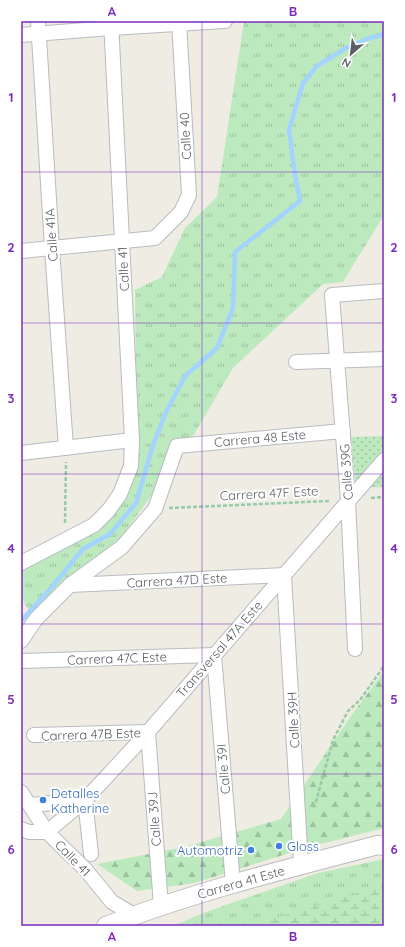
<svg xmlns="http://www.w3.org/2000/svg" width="405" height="947" font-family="Quicksand,sans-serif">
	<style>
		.grass { fill: url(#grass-tufts) }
		.forest { fill: url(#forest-firs) }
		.wetland { fill: url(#wetland-marsh) }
		.park { fill: url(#park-dots) }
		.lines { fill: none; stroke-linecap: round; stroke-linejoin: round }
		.stream { stroke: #a3d3ff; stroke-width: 4.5 }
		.minor-casing { stroke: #b8bbc1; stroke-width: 16 }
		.tertiary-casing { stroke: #b8bbc1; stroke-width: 20 }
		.path { stroke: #95cba6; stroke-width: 2.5; stroke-dasharray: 4 2; stroke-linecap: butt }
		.minor { stroke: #fff; stroke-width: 14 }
		.tertiary { stroke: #fff; stroke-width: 18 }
		.grid { fill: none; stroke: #7b2cbf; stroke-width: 1; stroke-opacity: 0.55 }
		.shop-dot { fill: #3f7fe0; stroke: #fff; stroke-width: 1.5 }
		.labels { text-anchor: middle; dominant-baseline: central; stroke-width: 4; stroke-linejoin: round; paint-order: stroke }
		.street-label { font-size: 13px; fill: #5b5f65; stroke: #fff }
		.shop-label { font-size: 13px; fill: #366cbe; stroke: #fff; text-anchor: start }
		.neatline { fill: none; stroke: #7b2cbf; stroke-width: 1.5 }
		.grid-label { font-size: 13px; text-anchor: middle; font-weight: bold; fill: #7b2cbf }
	</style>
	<defs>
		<pattern id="grass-tufts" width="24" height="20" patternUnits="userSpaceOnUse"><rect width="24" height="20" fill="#bceabe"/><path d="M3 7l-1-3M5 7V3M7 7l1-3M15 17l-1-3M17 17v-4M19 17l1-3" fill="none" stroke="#9cc19e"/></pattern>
		<pattern id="forest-firs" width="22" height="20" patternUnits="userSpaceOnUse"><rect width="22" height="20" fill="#bceabe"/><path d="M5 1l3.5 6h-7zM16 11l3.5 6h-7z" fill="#9cc19e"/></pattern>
		<pattern id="wetland-marsh" width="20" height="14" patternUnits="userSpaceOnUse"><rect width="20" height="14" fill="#bceabe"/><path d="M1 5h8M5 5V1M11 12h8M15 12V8" fill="none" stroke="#9cc19e"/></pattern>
		<pattern id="park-dots" width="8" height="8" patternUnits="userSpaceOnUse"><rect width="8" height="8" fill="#bceabe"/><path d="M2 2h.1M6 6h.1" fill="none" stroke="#9cc19e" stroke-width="1.8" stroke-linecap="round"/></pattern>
	</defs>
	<rect width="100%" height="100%" fill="#efede3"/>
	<g class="grass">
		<path d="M244,21H384V215L343,282L323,284L233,368L186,448L119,540L31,614L21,597V570L88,535L137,470L135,290L162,277L185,228L217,197Z"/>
		<path d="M384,859V926H173L206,912L318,873Z"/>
	</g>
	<path class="forest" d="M384,671V828L305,848L195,883L137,891L97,864L184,847L281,819L351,716Z"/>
	<path class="wetland" d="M384,885V926H250Z"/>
	<path class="park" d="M384,436V487L356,488L351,437Z"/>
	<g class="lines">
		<path class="stream" d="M21,621L51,588L83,549L110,534L136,503L153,445L166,412L185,376L217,348L233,308L235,252L300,201L295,175L289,130L303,83L317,66L346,48L367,39L384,34"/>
		<defs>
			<g id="minor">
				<path d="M38,21L52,248L66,448"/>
				<path d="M21,35L111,28L225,21"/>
				<path d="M21,251L155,238L181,212L189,195L179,21"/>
				<path d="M296,362L384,359"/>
				<path d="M21,453L132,440"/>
				<path d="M21,563L94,525L108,511L120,494L131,466L132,440L111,21"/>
				<path d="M70,585L284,575L301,865"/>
				<path d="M21,641L36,619L70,585L122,547L155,509L177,446L343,431"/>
				<path d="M355,649L348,500L332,295L384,291"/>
				<path d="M21,661L214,655L233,884"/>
				<path d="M34,735L148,732L161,906"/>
				<path d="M21,792L47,832L85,869L112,902L134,915"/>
				<path d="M30,805L85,800L91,854"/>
				<path d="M21,829L29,832H47L85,800L148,732L384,460"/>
			</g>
			<path id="tertiary" d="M106,926C194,892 286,869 378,845L384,846"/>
		</defs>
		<use href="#minor" class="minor-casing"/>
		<use href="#tertiary" class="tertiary-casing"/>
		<g class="path">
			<path d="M371,498L384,497"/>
			<path d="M169,508L330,501"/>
			<path d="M65,523L66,462"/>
			<path d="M312,807L316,802L333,740L348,711L360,700L384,666"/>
		</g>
		<use href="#minor" class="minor"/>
		<use href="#tertiary" class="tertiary"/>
	</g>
	<path class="grid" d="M202,21V926M21,172H384M21,323H384M21,474H384M21,624H384M21,774H384"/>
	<g class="shop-dot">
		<circle cx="43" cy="800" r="4"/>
		<circle cx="279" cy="846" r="4"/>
		<circle cx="251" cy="850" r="4"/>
	</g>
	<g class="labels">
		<g class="street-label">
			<text transform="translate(185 136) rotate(-93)">Calle 40</text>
			<text transform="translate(51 235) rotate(-94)">Calle 41A</text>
			<text transform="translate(123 269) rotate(-93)">Calle 41</text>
			<text transform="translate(260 438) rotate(-5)">Carrera 48 Este</text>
			<text transform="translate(346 472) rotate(-94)">Calle 39G</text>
			<text transform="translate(269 493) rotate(-3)">Carrera 47F Este</text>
			<text transform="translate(177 580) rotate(-3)">Carrera 47D Este</text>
			<text transform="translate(219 649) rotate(-49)">Transversal 47A Este</text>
			<text transform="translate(117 658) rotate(-2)">Carrera 47C Este</text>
			<text transform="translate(293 720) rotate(-93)">Calle 39H</text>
			<text transform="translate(91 734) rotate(-2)">Carrera 47B Este</text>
			<text transform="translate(223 769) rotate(-95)">Calle 39I</text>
			<text transform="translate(154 819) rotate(-94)">Calle 39J</text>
			<text transform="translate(73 858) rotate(46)">Calle 41</text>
			<text transform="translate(241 882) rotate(-16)">Carrera 41 Este</text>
		</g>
		<g class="shop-label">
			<text x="51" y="793">Detalles<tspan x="51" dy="15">Katherine</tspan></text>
			<text x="287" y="846">Gloss</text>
			<text x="243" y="850" text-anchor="end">Automotriz</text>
		</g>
	</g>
	<rect width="405" height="947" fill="none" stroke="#ffffff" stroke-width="44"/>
	<g transform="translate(351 54) rotate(208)" stroke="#ffffff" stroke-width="3" paint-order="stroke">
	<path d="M0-3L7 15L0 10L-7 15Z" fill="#5b5f65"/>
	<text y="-6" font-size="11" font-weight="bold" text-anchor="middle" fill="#5b5f65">N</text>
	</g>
	<rect x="22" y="22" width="361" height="903" class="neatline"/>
	<g class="grid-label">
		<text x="112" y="16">A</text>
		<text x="293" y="16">B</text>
		<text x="11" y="102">1</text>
		<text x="394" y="102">1</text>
		<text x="11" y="252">2</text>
		<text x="394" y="252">2</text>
		<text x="11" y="403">3</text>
		<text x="394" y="403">3</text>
		<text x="11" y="553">4</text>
		<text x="394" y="553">4</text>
		<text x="11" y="704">5</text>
		<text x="394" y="704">5</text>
		<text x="11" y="854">6</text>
		<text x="394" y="854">6</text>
		<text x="112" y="941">A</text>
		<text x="293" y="941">B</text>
	</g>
</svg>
